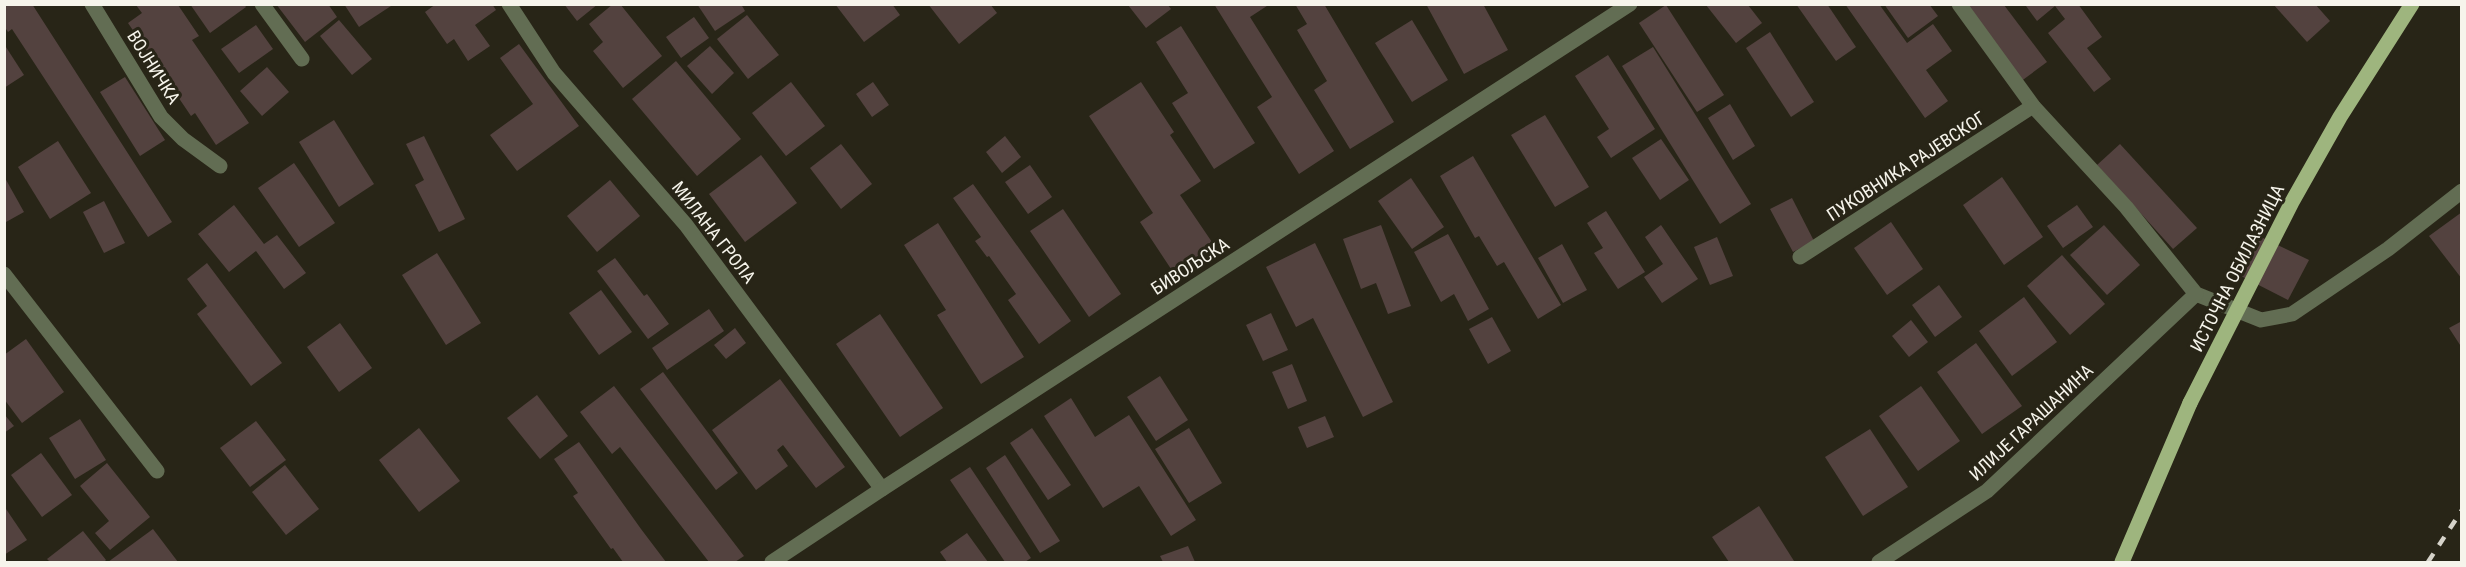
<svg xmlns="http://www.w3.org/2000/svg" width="2466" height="567" font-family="'Roboto Condensed',sans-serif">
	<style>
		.building { fill: #53423f }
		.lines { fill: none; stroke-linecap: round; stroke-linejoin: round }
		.street { stroke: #626d53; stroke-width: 15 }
		.primary { stroke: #9eb57e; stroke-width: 15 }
		.rail { stroke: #d6d3ca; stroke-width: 4.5; stroke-dasharray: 10 10; stroke-linecap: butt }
		.primary-bridge { stroke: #9eb57e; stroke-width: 15 }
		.labels { text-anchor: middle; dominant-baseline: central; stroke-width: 6; stroke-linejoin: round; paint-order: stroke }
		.street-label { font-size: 18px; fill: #f6f4eb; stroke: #282517 }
	</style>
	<rect width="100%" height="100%" fill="#282517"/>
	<g class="building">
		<path d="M4,4H32L172,222L148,237L12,29L8,32L4,26Z"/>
		<path d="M190,4H244L246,7L210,33Z"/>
		<path d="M276,4H328L337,17L305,42Z"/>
		<path d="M344,4H394L359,27Z"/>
		<path d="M436,4H492L496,10L475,25L490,46L468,61L454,39L447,44L425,12Z"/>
		<path d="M564,4H598L577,21Z"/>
		<path d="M613,4H620L662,56L623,88L593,51L603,42L589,24Z"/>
		<path d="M697,4H741L745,11L715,31Z"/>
		<path d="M835,4H892L900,15L864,42Z"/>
		<path d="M928,4H990L997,13L959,44Z"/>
		<path d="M1214,4H1270L1250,17L1334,151L1299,174L1257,107L1272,97Z"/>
		<path d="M1295,4H1324L1394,122L1350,149L1314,90L1327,81L1297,30L1307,24Z"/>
		<path d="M1426,4H1483L1508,50L1464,74Z"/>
		<path d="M1796,4H1827L1856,47L1836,61Z"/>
		<path d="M1845,4H1879L1907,43L1933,24L1952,51L1926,70L1948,101L1925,118Z"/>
		<path d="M1884,4H1929L1938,16L1908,38Z"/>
		<path d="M2027,4H2078L2102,37L2087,48L2111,79L2094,92L2048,33L2065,19L2055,6L2037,21L2026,6Z"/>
		<path d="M2273,4H2315L2330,21L2307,42Z"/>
		<path d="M136,5H178L199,36L192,40L249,123L216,145L195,113L191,116L128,23L142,13Z"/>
		<path d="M1128,5H1168L1171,9L1146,28Z"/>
		<path d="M1666,5L1724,95L1697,112L1639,23Z"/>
		<path d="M1706,5H1748L1762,23L1736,43Z"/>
		<path d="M1962,5H2004L2047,62L2020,82Z"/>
		<path d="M747,15L779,55L748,79L717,39Z"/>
		<path d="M694,17L709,38L681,58L666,37Z"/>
		<path d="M339,20L372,59L352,75L320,36Z"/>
		<path d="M1412,20L1448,80L1412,102L1375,43Z"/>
		<path d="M256,25L273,49L239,73L221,49Z"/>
		<path d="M1181,26L1255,143L1214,169L1172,103L1188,93L1156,42Z"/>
		<path d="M1770,32L1814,102L1791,117L1746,48Z"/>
		<path d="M4,44L24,75L4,88Z"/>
		<path d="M519,44L579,126L517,171L490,135L533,104L500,58Z"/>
		<path d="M710,46L734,73L712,94L687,66Z"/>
		<path d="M1653,47L1751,204L1720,224L1622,66Z"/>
		<path d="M1608,55L1655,129L1611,158L1597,137L1609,129L1575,76Z"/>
		<path d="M676,61L741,139L697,176L632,99Z"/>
		<path d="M267,67L289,92L262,116L240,91Z"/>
		<path d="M125,77L165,140L140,156L100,92Z"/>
		<path d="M791,82L825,126L786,156L752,113Z"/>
		<path d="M873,82L889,105L872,117L856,94Z"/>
		<path d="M1141,82L1174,132L1170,135L1201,181L1180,195L1216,248L1175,275L1140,222L1153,213L1089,116Z"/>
		<path d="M1730,104L1755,146L1733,160L1708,118Z"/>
		<path d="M1545,115L1589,187L1555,207L1511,135Z"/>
		<path d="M334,120L374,184L339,207L299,142Z"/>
		<path d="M424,136L465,219L439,232L415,185L424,180L406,144Z"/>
		<path d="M1005,136L1021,157L1002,173L986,152Z"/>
		<path d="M1661,139L1689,180L1660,200L1632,158Z"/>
		<path d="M58,141L91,193L50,219L18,167Z"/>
		<path d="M841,144L872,184L841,209L810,168Z"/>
		<path d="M2120,144L2197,228L2173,249L2097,165Z"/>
		<path d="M761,155L797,203L745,242L709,194Z"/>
		<path d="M1473,156L1561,305L1538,319L1504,262L1497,266L1479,236L1475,238L1440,176Z"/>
		<path d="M294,163L335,223L299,247L258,188Z"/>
		<path d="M1030,165L1052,197L1028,214L1005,182Z"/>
		<path d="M2002,177L2043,237L2004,265L1963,205Z"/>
		<path d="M5,178L24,212L6,222L5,220Z"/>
		<path d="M1411,178L1444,227L1412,249L1378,201Z"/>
		<path d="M610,180L640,216L597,252L567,216Z"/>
		<path d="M973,184L1071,321L1039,344L1008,300L1016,294L989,256L987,257L975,241L981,237L953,198Z"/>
		<path d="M1792,198L1814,241L1793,252L1770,209Z"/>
		<path d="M104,201L125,243L104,253L83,212Z"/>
		<path d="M234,205L264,244L277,235L306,273L284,289L256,251L229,272L198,234Z"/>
		<path d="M2077,205L2093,227L2063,248L2047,226Z"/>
		<path d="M1063,209L1121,294L1089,317L1030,231Z"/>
		<path d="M1606,211L1645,272L1618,289L1594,253L1603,248L1587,223Z"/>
		<path d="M2462,212V279L2429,236Z"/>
		<path d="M1891,222L1923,269L1887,295L1854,248Z"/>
		<path d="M938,223L1024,357L981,384L937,315L946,310L904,245Z"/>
		<path d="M1381,225L1411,306L1388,314L1376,283L1361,289L1343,239Z"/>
		<path d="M1661,225L1698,279L1662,303L1644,277L1663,264L1645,237Z"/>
		<path d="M2104,225L2140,265L2107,295L2070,255Z"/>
		<path d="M1448,234L1489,309L1468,321L1454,294L1441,302L1414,252Z"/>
		<path d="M2259,236L2309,260L2288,300L2239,275Z"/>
		<path d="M1717,237L1733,276L1710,285L1694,247Z"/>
		<path d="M1315,243L1393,402L1363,417L1313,318L1296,327L1266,267Z"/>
		<path d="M1562,244L1587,290L1563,303L1538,258Z"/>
		<path d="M437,253L481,323L446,345L402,275Z"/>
		<path d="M2062,255L2105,304L2070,335L2027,286Z"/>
		<path d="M615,258L644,296L647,294L669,324L648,339L597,271Z"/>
		<path d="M207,263L282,363L251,386L197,314L207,306L187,279Z"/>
		<path d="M1939,285L1962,317L1935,337L1912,305Z"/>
		<path d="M601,290L632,332L599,355L569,313Z"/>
		<path d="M2024,297L2057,342L2012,376L1979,331Z"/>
		<path d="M709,309L724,331L667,370L652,348Z"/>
		<path d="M1271,313L1288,350L1263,361L1246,325Z"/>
		<path d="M880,314L943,408L900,437L836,344Z"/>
		<path d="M1492,317L1511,351L1488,364L1469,329Z"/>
		<path d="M1911,320L1928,342L1909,357L1892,336Z"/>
		<path d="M2462,321V348L2449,328Z"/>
		<path d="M340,323L372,368L339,392L307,347Z"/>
		<path d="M735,328L746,343L726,359L714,345Z"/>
		<path d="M26,339L64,392L22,423L4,399V355Z"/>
		<path d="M1976,343L2022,406L1982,434L1937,372Z"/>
		<path d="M1292,364L1307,401L1288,409L1272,372Z"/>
		<path d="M663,372L738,473L716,490L640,389Z"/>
		<path d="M1160,376L1188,420L1156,441L1127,397Z"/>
		<path d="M780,379L845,467L816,488L783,445L777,450L788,466L756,490L712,430Z"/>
		<path d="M614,386L744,556L735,562H709L620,447L612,454L580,412Z"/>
		<path d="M1921,386L1960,441L1918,471L1879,416Z"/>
		<path d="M537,395L568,436L540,459L507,418Z"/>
		<path d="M1071,398L1095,437L1129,415L1196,520L1171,536L1139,486L1103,508L1044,416Z"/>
		<path d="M4,414L14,426L4,433Z"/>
		<path d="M1325,416L1334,437L1307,448L1298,427Z"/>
		<path d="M80,419L106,460L75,479L49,438Z"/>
		<path d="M256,421L286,460L250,487L220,448Z"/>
		<path d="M419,428L460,481L419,512L379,460Z"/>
		<path d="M1032,428L1071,485L1048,500L1010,443Z"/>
		<path d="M1189,428L1222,483L1189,503L1155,449Z"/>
		<path d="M1870,429L1908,487L1863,516L1825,457Z"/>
		<path d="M579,442L641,529L666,562H623L613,548L611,549L573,496L578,493L554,459Z"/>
		<path d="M41,453L72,495L42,517L11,475Z"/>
		<path d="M1005,455L1060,541L1040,553L986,468Z"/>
		<path d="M107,463L150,517L110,550L95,533L109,521L80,486Z"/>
		<path d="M285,465L319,509L286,535L252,492Z"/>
		<path d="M970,467L1031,558L1025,562H1005L950,480Z"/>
		<path d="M4,506L27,540L4,555Z"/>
		<path d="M1759,506L1794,561L1793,562H1729L1712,537Z"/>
		<path d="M153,529L178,562H108Z"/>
		<path d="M83,531L106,560L104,562H50L47,559Z"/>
		<path d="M967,533L988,562H947L940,552Z"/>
		<path d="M1188,546L1195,562H1163L1160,556Z"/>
	</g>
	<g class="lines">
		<g class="street">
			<path d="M92,4L161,117L183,139L220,166"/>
			<path d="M262,4L302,59"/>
			<path d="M509,4L554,73L686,225L882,489"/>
			<path d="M1959,4L2033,106L2126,207L2196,294L2261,320L2292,314L2388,249L2462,191"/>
			<path d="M1800,257L2033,106"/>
			<path d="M4,274L157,471"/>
			<path d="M772,562L882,489L1630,4"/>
			<path d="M1879,562L1987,491L2196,294"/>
		</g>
		<path class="primary" d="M2122,562L2190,403"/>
		<path class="rail" d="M2428,562L2462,510"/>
		<path class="primary-bridge" d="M2190,403L2292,202L2340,117L2412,4"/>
	</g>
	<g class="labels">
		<g class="street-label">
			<text transform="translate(154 67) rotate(58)">ВОЈНИЧКА</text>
			<text transform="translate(1906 166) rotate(-33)">ПУКОВНИКА РАЈЕВСКОГ</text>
			<text transform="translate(714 232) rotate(52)">МИЛАНА ГРОЛА</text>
			<text transform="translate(1190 266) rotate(-33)">БИВОЉСКА</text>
			<text transform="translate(2237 268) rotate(-63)">ИСТОЧНА ОБИЛАЗНИЦА</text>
			<text transform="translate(2031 422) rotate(-43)">ИЛИЈЕ ГАРАШАНИНА</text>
		</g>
	</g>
	<rect width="2466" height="567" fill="none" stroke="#f6f4eb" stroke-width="12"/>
</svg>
